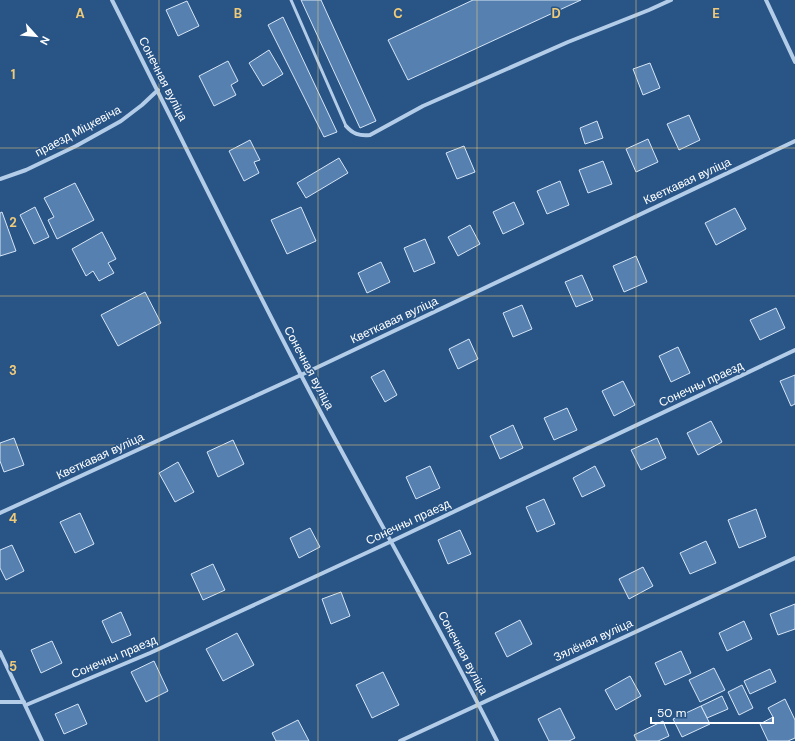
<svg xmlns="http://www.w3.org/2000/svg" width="795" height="741" font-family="'DM Sans',sans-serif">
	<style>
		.building { fill: #5580af; stroke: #d7e6f6 }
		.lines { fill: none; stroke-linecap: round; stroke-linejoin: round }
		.lane { stroke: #b3cce8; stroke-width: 3 }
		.street { stroke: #b3cce8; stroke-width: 4 }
		.grid { fill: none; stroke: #efca79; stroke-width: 1; stroke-opacity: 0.55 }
		.labels { text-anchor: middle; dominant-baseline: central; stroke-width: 3; stroke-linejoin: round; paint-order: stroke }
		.street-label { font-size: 12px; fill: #fff; stroke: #285486 }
		.grid-label { font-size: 13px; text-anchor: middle; font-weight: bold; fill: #efca79; stroke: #285486; stroke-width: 3; stroke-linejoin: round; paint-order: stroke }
	</style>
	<rect width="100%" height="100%" fill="#285486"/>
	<g class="building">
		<path d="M301,0H321L376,121L360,128Z"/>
		<path d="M473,0H581L408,80L388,40Z"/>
		<path d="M187,1L199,26L178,36L166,10Z"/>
		<path d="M283,17L337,132L324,137L268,25Z"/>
		<path d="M269,50L283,74L263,86L249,63Z"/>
		<path d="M228,61L238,81L231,85L236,95L214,106L199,76Z"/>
		<path d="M650,63L660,88L643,95L633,69Z"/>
		<path d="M689,115L700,140L679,150L667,124Z"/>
		<path d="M597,121L603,138L585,144L580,128Z"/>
		<path d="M648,139L658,162L636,172L626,149Z"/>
		<path d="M250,140L260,160L254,162L259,173L244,181L229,151Z"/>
		<path d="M464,146L475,172L457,179L446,153Z"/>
		<path d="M339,158L348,173L306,198L297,183Z"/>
		<path d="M603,161L612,184L588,193L579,170Z"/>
		<path d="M560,181L569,205L547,214L537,191Z"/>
		<path d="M75,183L94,220L57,239L48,220L54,217L44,198Z"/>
		<path d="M514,202L524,224L503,234L493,212Z"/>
		<path d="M35,207L49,237L34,244L20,215Z"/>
		<path d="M301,207L316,241L287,254L271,220Z"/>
		<path d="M735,208L746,229L716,245L705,223Z"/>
		<path d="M2,212L16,251L0,256V213Z"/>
		<path d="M470,225L480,244L458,256L448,237Z"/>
		<path d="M102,232L116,259L108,263L114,273L99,281L93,271L86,276L72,249Z"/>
		<path d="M425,239L435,263L414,272L404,248Z"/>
		<path d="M636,256L647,282L624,292L613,266Z"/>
		<path d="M381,262L390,282L367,293L358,273Z"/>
		<path d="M582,275L593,300L576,307L565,282Z"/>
		<path d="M145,292L161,323L118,346L101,315Z"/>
		<path d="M522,305L532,329L513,337L503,313Z"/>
		<path d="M776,308L785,328L760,340L750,320Z"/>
		<path d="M469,339L478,359L458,369L449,349Z"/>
		<path d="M678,347L690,373L671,382L659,356Z"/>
		<path d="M384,370L397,395L385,402L371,377Z"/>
		<path d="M795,375V404L791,406L780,381Z"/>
		<path d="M623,381L635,405L614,416L602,391Z"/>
		<path d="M567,408L577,430L554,440L544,418Z"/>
		<path d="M711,421L722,442L698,455L687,433Z"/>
		<path d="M513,425L523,448L500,459L490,436Z"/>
		<path d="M14,438L24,465L4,472L0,461V443Z"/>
		<path d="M657,438L666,458L641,470L631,450Z"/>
		<path d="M233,440L244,464L218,477L207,452Z"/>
		<path d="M178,462L194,492L175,502L159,473Z"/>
		<path d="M430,466L440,488L416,499L406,477Z"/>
		<path d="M595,466L605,486L582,497L573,478Z"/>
		<path d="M544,499L555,524L537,532L526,507Z"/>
		<path d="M756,509L766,537L739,548L728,520Z"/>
		<path d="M80,513L94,544L75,553L60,522Z"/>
		<path d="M310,528L320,547L299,558L290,538Z"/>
		<path d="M460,530L471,554L448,564L438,540Z"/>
		<path d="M706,541L716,563L690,574L680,553Z"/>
		<path d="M12,545L24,571L6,580L0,568V550Z"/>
		<path d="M213,564L225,590L203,600L191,574Z"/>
		<path d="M643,567L653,586L629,599L619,579Z"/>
		<path d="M341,592L350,616L331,624L322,599Z"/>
		<path d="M795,604V629L778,635L770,614Z"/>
		<path d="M121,612L131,635L112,643L102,621Z"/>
		<path d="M520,620L532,644L507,657L495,633Z"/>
		<path d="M744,621L752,639L727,651L719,633Z"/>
		<path d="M237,633L254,665L223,681L206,649Z"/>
		<path d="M52,641L62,663L41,673L31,650Z"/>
		<path d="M681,651L691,673L665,685L655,663Z"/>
		<path d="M154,661L168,691L146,702L131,672Z"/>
		<path d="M714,668L725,690L700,702L689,680Z"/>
		<path d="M770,669L776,682L750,694L744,681Z"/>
		<path d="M383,672L399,705L372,718L356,685Z"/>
		<path d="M630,676L641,696L616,710L605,690Z"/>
		<path d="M742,685L753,708L739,715L728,692Z"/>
		<path d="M722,696L728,709L707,718L701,706Z"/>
		<path d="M785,699L795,720V738L788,741H768L760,724L773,717L768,708Z"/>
		<path d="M78,704L87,724L64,734L55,714Z"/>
		<path d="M701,706L710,724L682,737L673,719Z"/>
		<path d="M560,708L575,738L569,741H549L538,719Z"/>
		<path d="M298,720L309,741H276L272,733Z"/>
		<path d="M663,721L669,736L658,741H637L634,735Z"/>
	</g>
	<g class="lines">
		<path class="lane" d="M291,0L346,126"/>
		<g class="street">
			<path d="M112,0C175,125 236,251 301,375C365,498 435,617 497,741"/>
			<path d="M766,0L795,62"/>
			<path d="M346,126C353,134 359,136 370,135L423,106L568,42L649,10L671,0"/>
			<path d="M0,179L26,170L76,146L121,121L142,105L158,90"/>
			<path d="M0,513L301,375L795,141"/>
			<path d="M0,652L42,741"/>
			<path d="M0,702H24"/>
			<path d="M26,705L150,653L392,541L795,350"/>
			<path d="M400,741L795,558"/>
		</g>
	</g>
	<path class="grid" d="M159,0V741M318,0V741M477,0V741M636,0V741M0,148H795M0,296H795M0,445H795M0,593H795"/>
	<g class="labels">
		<g class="street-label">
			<text transform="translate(163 79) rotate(63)">Сонечная вуліца</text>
			<text transform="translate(78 131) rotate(-28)">праезд Міцкевіча</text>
			<text transform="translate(687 181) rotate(-25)">Кветкавая вуліца</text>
			<text transform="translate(394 320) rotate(-25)">Кветкавая вуліца</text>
			<text transform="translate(309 368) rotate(62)">Сонечная вуліца</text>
			<text transform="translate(701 384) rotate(-25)">Сонечны праезд</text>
			<text transform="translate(100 456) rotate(-25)">Кветкавая вуліца</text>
			<text transform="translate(408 522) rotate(-25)">Сонечны праезд</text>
			<text transform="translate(593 640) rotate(-25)">Зялёная вуліца</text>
			<text transform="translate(463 653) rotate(62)">Сонечная вуліца</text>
			<text transform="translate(114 657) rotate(-23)">Сонечны праезд</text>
		</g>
	</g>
	<g class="grid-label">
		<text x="80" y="18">A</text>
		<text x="238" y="18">B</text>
		<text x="398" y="18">C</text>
		<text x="556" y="18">D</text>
		<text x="716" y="18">E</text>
		<text x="13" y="79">1</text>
		<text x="13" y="227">2</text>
		<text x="13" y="375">3</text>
		<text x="13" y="523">4</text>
		<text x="13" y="671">5</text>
	</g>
	<g transform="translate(36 36) rotate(117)" stroke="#285486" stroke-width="3" paint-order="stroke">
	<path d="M0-3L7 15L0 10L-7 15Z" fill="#ffffff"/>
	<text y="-6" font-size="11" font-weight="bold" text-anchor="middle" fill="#ffffff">N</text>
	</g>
	<path d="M651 717v6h122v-6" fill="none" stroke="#ffffff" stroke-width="2"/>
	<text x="657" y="717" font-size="12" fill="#ffffff" stroke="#285486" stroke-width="3" paint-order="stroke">50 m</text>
</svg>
